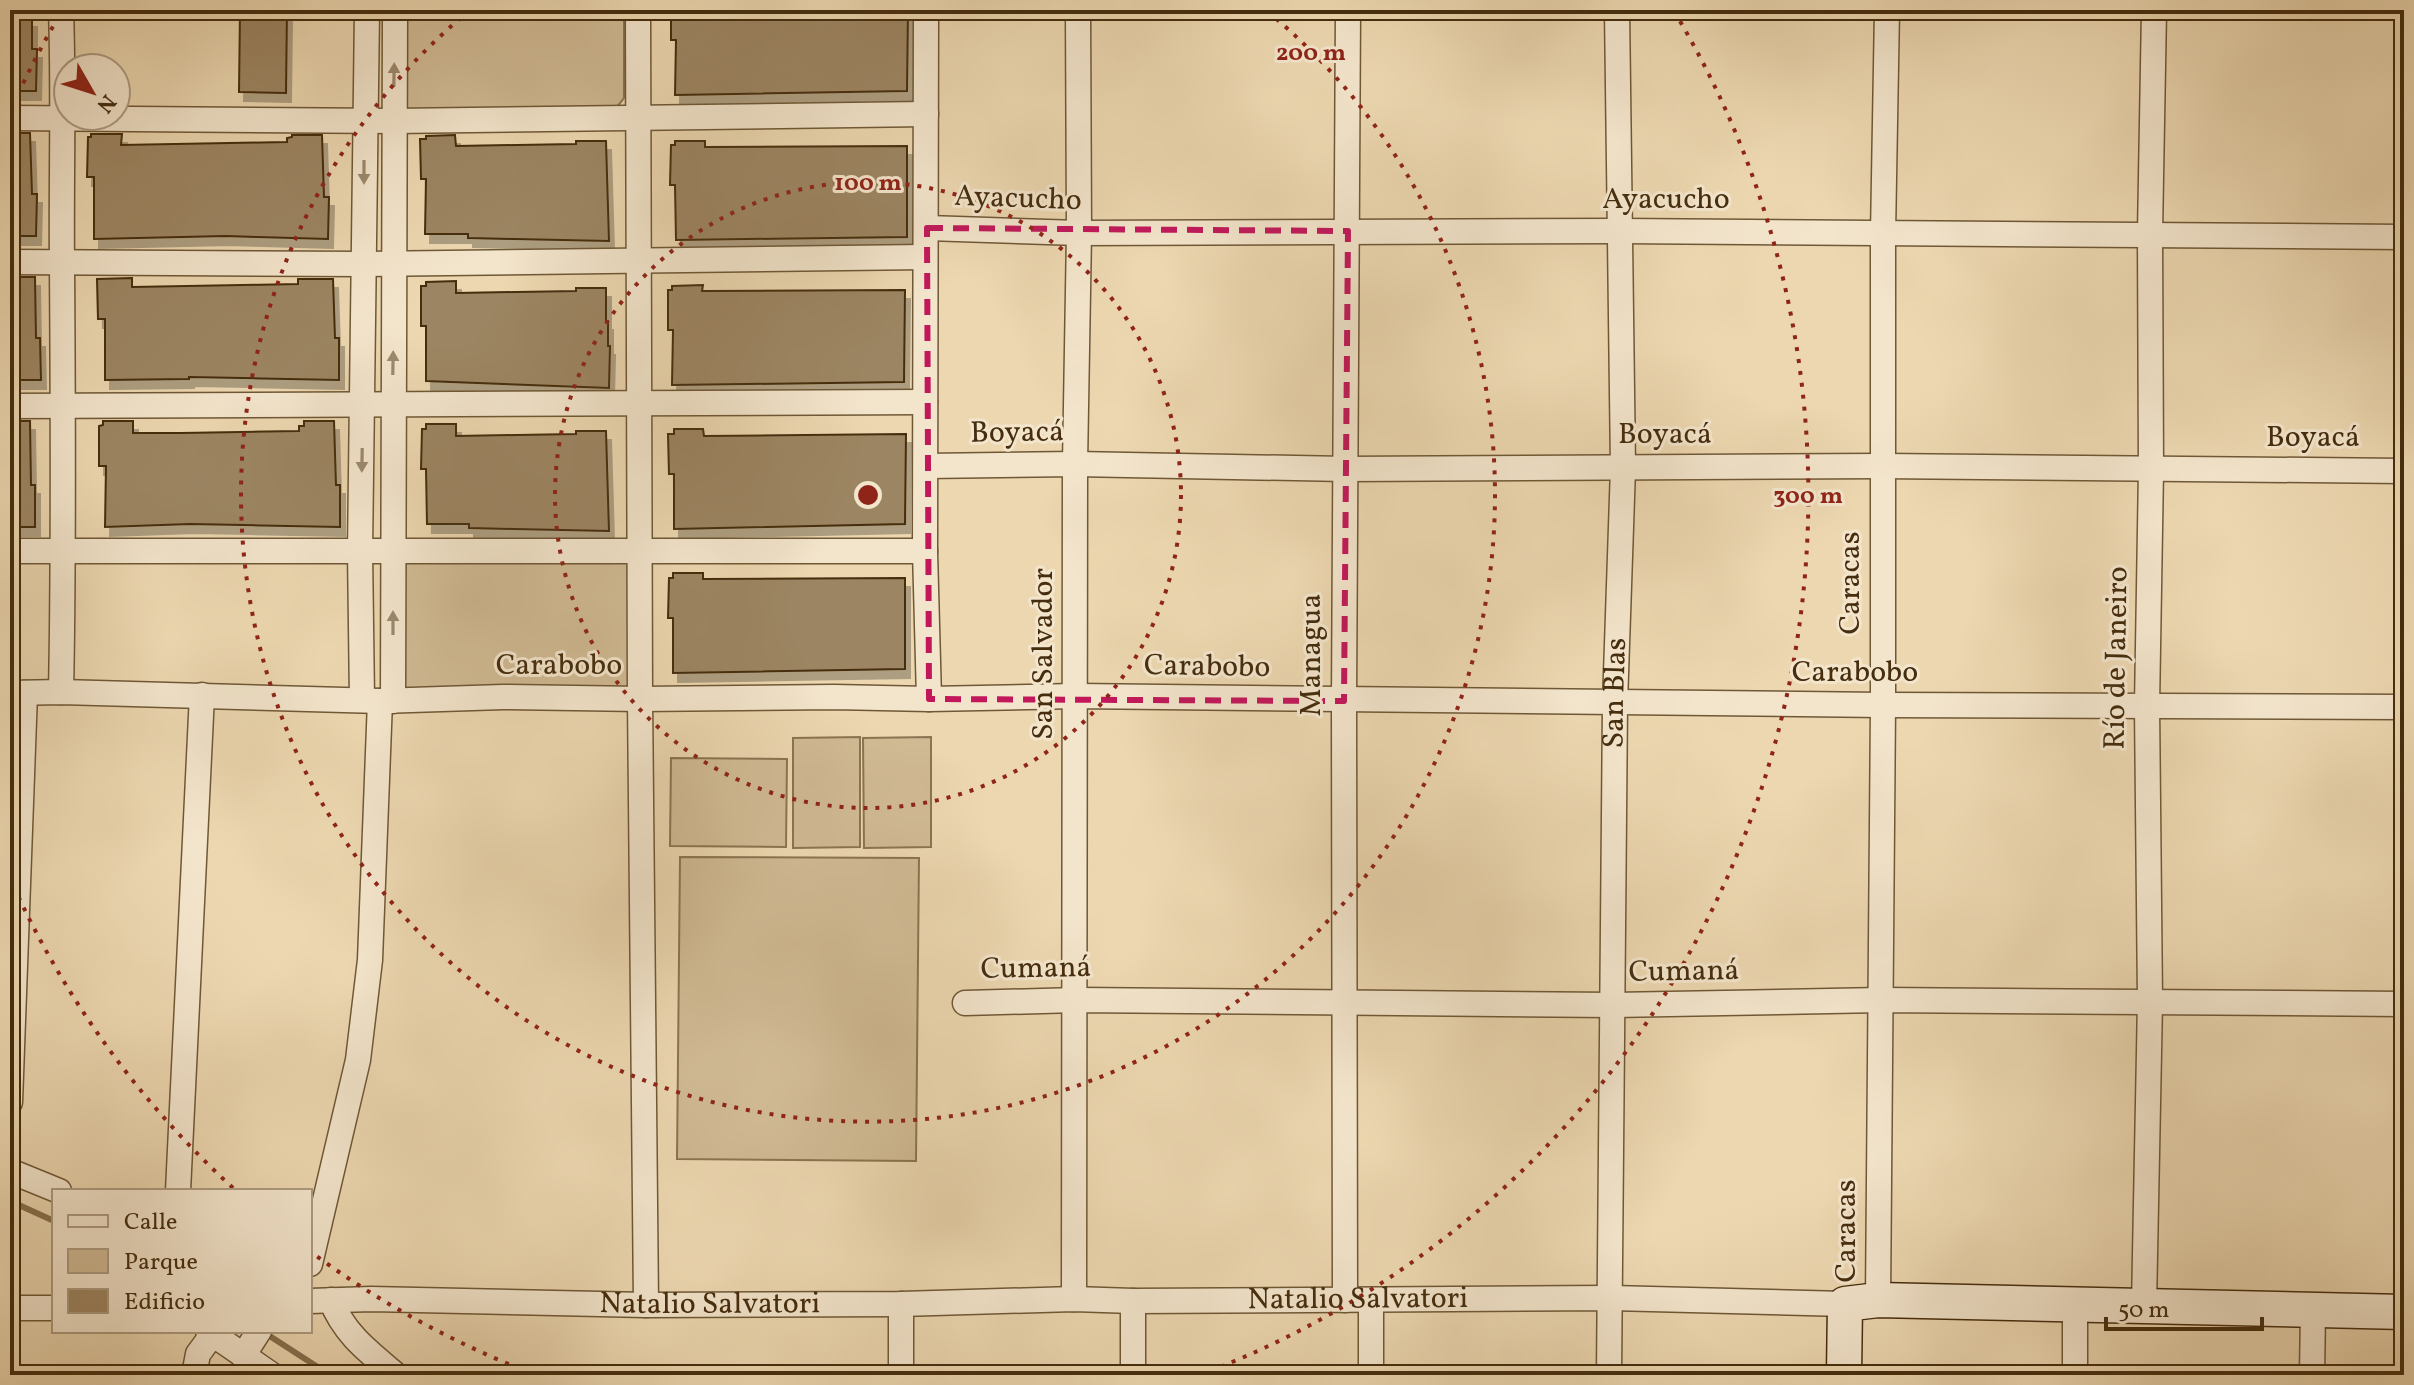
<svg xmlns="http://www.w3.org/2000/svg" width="2414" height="1385" font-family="Vollkorn,serif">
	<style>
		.green { fill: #d0ba94; stroke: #8a7451; stroke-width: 2 }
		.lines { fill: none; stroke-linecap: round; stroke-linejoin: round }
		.stream { stroke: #87704e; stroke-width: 6 }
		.building { fill: #9c8562; stroke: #452d0e; stroke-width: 2; filter: url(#shadow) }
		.street-casing { stroke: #6f5836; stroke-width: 27 }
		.secondary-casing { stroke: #452d0e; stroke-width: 37 }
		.street { stroke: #f3e5cc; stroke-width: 24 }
		.secondary { stroke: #f3e5cc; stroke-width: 34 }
		.oneway { fill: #9c896d }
		.marked { fill: none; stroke: #c2185b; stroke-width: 6; stroke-dasharray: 16 10; stroke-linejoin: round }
		.ring { fill: none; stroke: #8f2418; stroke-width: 4; stroke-dasharray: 4 8 }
		.labels { text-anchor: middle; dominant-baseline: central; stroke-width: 6; stroke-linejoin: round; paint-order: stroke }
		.street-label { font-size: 30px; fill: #452d0e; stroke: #f3e5cc }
		.centre { fill: #8f2418; stroke: #f3e5cc; stroke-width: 4 }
		.ring-label { font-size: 24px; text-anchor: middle; font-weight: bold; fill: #8f2418; stroke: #f3e5cc; stroke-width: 6; stroke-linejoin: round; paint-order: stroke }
	</style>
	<defs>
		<filter id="shadow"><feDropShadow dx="5" dy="9" stdDeviation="0" flood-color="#0004"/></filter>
	</defs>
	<rect width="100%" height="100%" fill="#ecd7b0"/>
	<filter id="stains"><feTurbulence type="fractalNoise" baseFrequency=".0025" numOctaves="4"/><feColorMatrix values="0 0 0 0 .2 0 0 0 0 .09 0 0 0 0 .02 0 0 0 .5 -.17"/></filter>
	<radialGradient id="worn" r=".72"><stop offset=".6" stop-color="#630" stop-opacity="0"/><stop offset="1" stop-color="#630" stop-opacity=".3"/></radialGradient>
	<g class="green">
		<path d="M401,10H624V98L616,108L405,111Z"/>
		<path d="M640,549V699L393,701V551Z"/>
		<path d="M860,737V847L793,848V738Z"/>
		<path d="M931,737V847L864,848L863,738Z"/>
		<path d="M671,758L787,759L786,847L670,846Z"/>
		<path d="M680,857L919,858L916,1161L677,1159Z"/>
	</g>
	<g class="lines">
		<g class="stream">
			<path d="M10,1201L54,1221"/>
			<path d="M265,1333L330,1375"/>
		</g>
	</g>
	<g class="building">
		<path d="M240,10H287L286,93L239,92Z"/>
		<path d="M671,10H908L907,91L675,95L676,40H671Z"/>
		<path d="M10,18H32V49H37L36,91H10Z"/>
		<path d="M10,133H30L32,194H37L36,236H10Z"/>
		<path d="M91,134H122L121,145L287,142V138L292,137V135H322L324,197H329L328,239L226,236L94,239V177H87L88,137H91Z"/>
		<path d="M455,135L456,146L576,144V141H606L609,241L468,238V234H425L426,179H421L420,139H426V136Z"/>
		<path d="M675,141H705V147L907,146V237L676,240L675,185H670L671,145H675Z"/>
		<path d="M10,277H35L36,338H40L41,380H10Z"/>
		<path d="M132,278V287L298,284V279H333L335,338H339V380L189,377V379L105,380V319H98L97,279Z"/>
		<path d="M456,281V293L576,291V288H606V321H608V346H610L609,388L426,381V326H421V286H426V282Z"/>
		<path d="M703,285L702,291L905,290L904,382L672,385L673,330H668V290H672V286Z"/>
		<path d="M10,421H30L31,485H35V527H10Z"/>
		<path d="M103,421H133V433H180L299,431V426H304V421H334L336,485H340V527L190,524L105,527L106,466H99V426L103,425Z"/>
		<path d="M426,424H456V436L576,434V431H606L609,531L469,528V524H427L426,469H421L422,429H426Z"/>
		<path d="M674,429H703L704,436L906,434L905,524L674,529V474H669L668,434H674Z"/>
		<path d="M673,573H703V579L905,578V669L673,673V618H668L669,578H673Z"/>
	</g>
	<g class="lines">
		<defs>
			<g id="street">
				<path d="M638,10L640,699L646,1305"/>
				<path d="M926,10L925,551L929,699"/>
				<path d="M10,118L394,121L926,114"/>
				<path d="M927,228L1079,233L1620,231L2404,237"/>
				<path d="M10,262L364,264L925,257"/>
				<path d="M10,406L925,402"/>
				<path d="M926,466L1075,464L1346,469L1882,466L2404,471"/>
				<path d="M10,551H925"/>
				<path d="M61,692C64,550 63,408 62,266C61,180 64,95 61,10"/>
				<path d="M10,693L61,692L380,701L503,697L640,699L834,697L929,699L1076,696L1883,705L2404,707"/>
				<path d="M362,700L360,551L367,10"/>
				<path d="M393,701L395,10"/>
				<path d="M965,1003L1077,1000L1614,1005L1881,1000L2404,1004"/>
				<path d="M10,1102L25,693"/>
				<path d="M10,1171L59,1191"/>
				<path d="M178,1191L202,695"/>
				<path d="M310,1264L358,1060L370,960L380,701"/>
				<path d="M1074,1299L1075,464L1079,233L1078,10"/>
				<path d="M331,1300C344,1334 369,1352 396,1375"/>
				<path d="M1345,1300L1344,701L1348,10"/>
				<path d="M1371,1300V1375"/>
				<path d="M1878,1300L1883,705V234L1887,10"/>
				<path id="s1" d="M310,1301L371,1299L646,1305L901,1304L1074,1299L1133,1301L1611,1298L1845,1304"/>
				<path d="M1133,1301V1375"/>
				<path d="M2075,1303V1375"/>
				<path d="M2144,1306L2150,1001L2147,706L2151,470L2150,233L2154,10"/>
				<path d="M10,1308H54"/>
				<path d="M208,1331L272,1375"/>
				<path d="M243,1356L259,1331"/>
				<path d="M194,1375L198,1354L215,1331"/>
				<path d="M901,1375V1304"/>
				<path id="s2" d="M1609,1375L1615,703L1623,468L1617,10"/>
				<path d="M2312,1375L2313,1311"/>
			</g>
			<path id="secondary" d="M1844,1375L1845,1304L1878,1300L2404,1312"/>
		</defs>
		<use href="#street" class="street-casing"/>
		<use href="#secondary" class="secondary-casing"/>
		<use href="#street" class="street"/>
		<use href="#secondary" class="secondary"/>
	</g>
	<defs><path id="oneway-solid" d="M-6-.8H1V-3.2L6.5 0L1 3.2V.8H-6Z" transform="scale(2)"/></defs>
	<g class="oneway">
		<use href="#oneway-solid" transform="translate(394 75) rotate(-89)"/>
		<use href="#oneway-solid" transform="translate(364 172) rotate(90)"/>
		<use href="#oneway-solid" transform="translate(393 363) rotate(-89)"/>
		<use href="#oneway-solid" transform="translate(362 460) rotate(91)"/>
		<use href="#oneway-solid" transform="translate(393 623) rotate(-90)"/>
	</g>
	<path class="marked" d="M927,228L1348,231L1344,701L929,699Z"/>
	<g class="ring">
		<circle cx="868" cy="495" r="313"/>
		<path d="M1267 11A627 627 0 1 1 469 11"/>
		<path d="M531 1373A940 940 0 0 1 315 1255M233 1188A940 940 0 0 1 13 885M13 105A940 940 0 0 1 62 11M1674 11A940 940 0 0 1 1205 1373"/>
	</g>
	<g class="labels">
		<g class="street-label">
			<text transform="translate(1018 199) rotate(2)">Ayacucho</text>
			<text x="1666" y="200">Ayacucho</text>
			<text transform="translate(1017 433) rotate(-1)">Boyacá</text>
			<text x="1665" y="435">Boyacá</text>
			<text x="2313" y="438">Boyacá</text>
			<text transform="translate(1851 583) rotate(-90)">Caracas</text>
			<text transform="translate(1044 654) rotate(-90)">San Salvador</text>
			<text transform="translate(1312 655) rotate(-90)">Managua</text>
			<text transform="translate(2117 658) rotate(-89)">Río de Janeiro</text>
			<text x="559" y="666">Carabobo</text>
			<text transform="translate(1207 667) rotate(1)">Carabobo</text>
			<text x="1855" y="673">Carabobo</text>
			<text stroke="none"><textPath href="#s2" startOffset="682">San Blas</textPath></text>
			<text transform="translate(1036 969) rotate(-1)">Cumaná</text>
			<text transform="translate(1684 972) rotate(-1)">Cumaná</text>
			<text transform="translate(1847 1231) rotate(-90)">Caracas</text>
			<text stroke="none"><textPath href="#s1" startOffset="1048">Natalio Salvatori</textPath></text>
			<text stroke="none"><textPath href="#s1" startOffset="400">Natalio Salvatori</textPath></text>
		</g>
	</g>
	<circle cx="868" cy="495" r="12" class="centre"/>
	<g class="ring-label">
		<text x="1311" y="60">200 m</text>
		<text x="868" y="190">100 m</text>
		<text x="1808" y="503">300 m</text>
	</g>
	<rect width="2414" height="1385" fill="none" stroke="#ecd7b0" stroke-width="40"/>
	<rect x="12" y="12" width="2390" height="1361" fill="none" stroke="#452d0e" stroke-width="4"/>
	<rect x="20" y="20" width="2374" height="1345" fill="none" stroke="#452d0e" stroke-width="2"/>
	<rect x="52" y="1189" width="260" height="144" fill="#f3e5cc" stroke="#ad9b80" stroke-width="2"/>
	<rect x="68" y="1215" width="40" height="12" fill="#f3e5cc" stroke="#ad9b80" stroke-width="2"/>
	<text x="124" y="1229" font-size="24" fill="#452d0e">Calle</text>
	<rect x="68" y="1249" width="40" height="24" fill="#d0ba94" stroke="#ad9b80" stroke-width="2"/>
	<text x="124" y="1269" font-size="24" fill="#452d0e">Parque</text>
	<rect x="68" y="1289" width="40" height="24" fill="#9c8562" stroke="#ad9b80" stroke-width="2"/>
	<text x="124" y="1309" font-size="24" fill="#452d0e">Edificio</text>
	<g transform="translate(92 92) rotate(129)"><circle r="38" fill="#f3e5cc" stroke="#ad9b80" stroke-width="2"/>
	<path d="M0-6L14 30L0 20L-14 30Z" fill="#8f2418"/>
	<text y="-12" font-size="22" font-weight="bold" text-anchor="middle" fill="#452d0e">N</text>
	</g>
	<path d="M2106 1317v12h156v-12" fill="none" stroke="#452d0e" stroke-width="4"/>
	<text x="2118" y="1317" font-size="24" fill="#452d0e" stroke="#f3e5cc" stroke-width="6" paint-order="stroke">50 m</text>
	<rect width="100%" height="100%" filter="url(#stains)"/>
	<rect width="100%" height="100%" fill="url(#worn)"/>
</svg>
